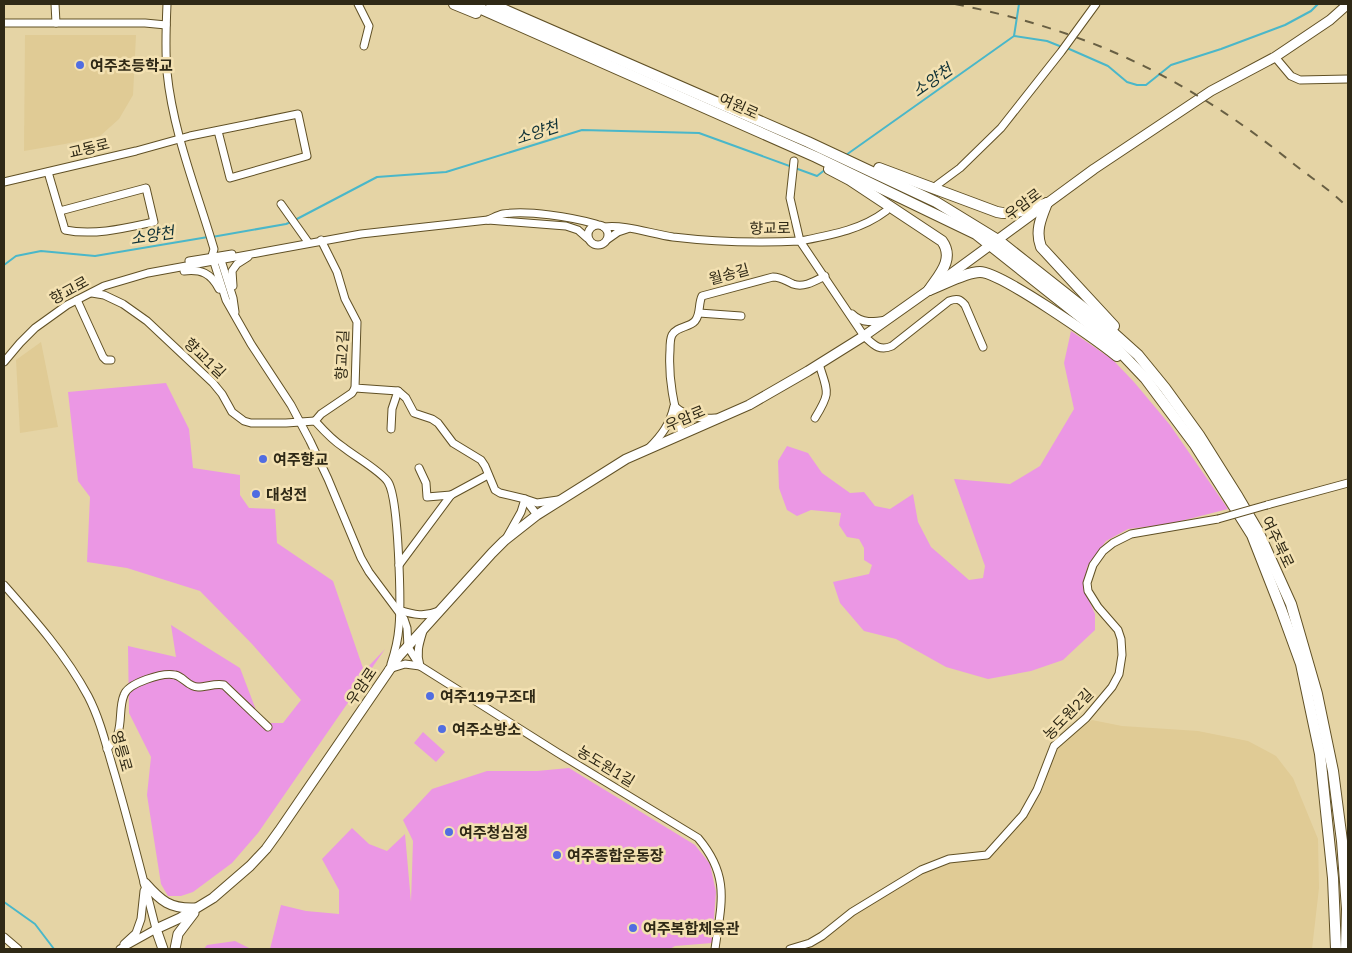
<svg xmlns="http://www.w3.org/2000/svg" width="1352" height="953" font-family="'IBM Plex Sans','Noto Sans KR',sans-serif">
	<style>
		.built { fill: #e0cb95 }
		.green { fill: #eb97e4 }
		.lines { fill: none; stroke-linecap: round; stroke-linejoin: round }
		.stream { stroke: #4ab7c9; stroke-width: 2 }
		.minor-casing { stroke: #605025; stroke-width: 9 }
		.major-casing { stroke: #605025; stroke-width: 11 }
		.highway-casing { stroke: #605025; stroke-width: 12 }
		.minor { stroke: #fff; stroke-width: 7 }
		.major { stroke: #fff; stroke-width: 9 }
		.highway { stroke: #fff; stroke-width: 10 }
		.rail { stroke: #685f43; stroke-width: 2; stroke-dasharray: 9 9; stroke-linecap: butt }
		.minor-bridge-casing { stroke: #605025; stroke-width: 9; stroke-linecap: butt }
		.minor-bridge { stroke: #fff; stroke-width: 7 }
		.poi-dot { fill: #516de1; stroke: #f3e1b2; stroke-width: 2 }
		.labels { text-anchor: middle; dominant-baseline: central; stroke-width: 5; stroke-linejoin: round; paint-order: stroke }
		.poi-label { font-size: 15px; font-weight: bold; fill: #2f2916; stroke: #f3e1b2; text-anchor: start }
		.street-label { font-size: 15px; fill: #2f2916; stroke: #f3e1b2 }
		.water-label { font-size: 16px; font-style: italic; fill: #0f3136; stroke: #f3e1b2 }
	</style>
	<rect width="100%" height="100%" fill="#e5d4a5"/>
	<g class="built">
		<path d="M25,35H136L133,95L119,119L100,136L65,144L24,151Z"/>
		<path d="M41,342L58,427L20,433L16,360Z"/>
		<path d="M1092,720L1122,726L1198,731L1248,741L1276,756L1293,778L1318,839L1319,888L1312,949H800L827,937L854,913L923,872L942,864L970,858L1001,846L1029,812L1042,791L1055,751L1062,741Z"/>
	</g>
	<g class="green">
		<path d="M1071,331L1113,360L1134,382L1170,425L1228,509L1169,524L1128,529L1106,541L1087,567L1084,589L1095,614V630L1063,660L1031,671L988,679L946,667L896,639L864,631L840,603L833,582L869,574L872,565L864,560V548L859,539L847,537L839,525L841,513L811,510L797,516L787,510L779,488L778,461L787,446L808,453L822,473L850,493L864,492L875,506L890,509L913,494L918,522L931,547L969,580L983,578L985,566L954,479L1010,484L1040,466L1074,409L1064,363Z"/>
		<path d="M166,383L189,429L193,468L240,475V495L249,508L275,509L277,543L333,581L364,671L385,649L258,833L232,863L193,892L181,896H168L161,884L147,795L151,757L129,713L128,646L176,657L171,625L240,668L261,723H283L301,700L252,644L200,591L127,568L87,562L90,497L78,481L68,392Z"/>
		<path d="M423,732L445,752L436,762L414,743Z"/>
		<path d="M569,768L695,845L710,864L716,892L712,943L675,946L670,949H270L281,905L306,911L339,914V890L322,859L352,828L369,844L387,851L405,834L411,902L413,841L403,820L432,789L487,771H537Z"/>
		<path d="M235,941L251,949H204L207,945Z"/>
	</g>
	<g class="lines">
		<g class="stream">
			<path d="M1014,36L1047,41L1062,47"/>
			<path d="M1067,48L1108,66L1127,82L1137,85H1146L1171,65L1221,49L1285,25L1311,11L1318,4"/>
			<path d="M846,155L1014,36L1019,4"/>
			<path d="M295,220L377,177L446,172L582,130L699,133L817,176L826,169"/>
			<path d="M212,237L286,224L291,222"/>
			<path d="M4,265L16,256L41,251L95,256L208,237"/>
			<path d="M4,902L35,924L54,949"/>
		</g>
		<defs>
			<g id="minor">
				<path d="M55,4L56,23"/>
				<path d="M167,4C166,27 165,50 167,72C173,133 197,191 214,249L212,256L226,300L251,344L291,405L310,441L328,479L361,558L369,572L404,619L407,628L408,647L420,666L558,753L698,838C731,877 721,904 715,949"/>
				<path d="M358,4L369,26L364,46"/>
				<path d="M4,23H145L166,25"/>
				<path d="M1275,57L1291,76L1300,80L1348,79"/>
				<path d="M794,161L790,198L800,241C831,235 861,230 886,211"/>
				<path d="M48,172L65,230C94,236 126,228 154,222L146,188L60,211"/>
				<path d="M4,182L136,151L190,136L298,114L307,156L230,178L218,131"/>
				<path d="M937,185L960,168L1001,128L1061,52L1096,4"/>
				<path d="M281,204L308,242"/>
				<path d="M488,220C493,218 498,215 503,214C528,210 571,217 596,224"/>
				<circle cx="598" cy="235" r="10"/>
				<path d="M604,227C624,224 652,234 673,237C715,242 758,243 800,241L864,336C873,344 879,352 892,346L949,301C957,298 960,299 965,305L983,347"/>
				<path d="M608,239L618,232L627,229"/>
				<path d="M321,240L337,272L345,299L357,322L355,388L398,391L406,398L414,413L432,419L438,423L453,443L481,460L485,466L495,490L500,493L525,499L537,515"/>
				<path d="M220,257L233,298L235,312"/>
				<path d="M189,261L232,254"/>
				<path d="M184,271C201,269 211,273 219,289"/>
				<path d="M233,286L232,271L237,264L248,257"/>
				<path d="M92,293L104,295L123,304L147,321L213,383L222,394L232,412L244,421L251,423H286L315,421C324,431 332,440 343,447C354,456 381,471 388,482C399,499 401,604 399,627C398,640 395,652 391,664"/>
				<path d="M77,300L103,357L106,360H111"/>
				<path d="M699,313L741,316"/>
				<path d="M852,314C862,324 874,322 886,320"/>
				<path d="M4,362L20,343L35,328L67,305L104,286L148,273L361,234L488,220L566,226L578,230L587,238"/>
				<path d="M815,418C831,392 828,393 819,364"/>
				<path d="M315,421L321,414L352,393L355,388"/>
				<path d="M391,429L392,409L398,391"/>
				<path d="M682,434C674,406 668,379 670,350C670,345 670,339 672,335C677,326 689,328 695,321C701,314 698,304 702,296L773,277C781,277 786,281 793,284C804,288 815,281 825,276"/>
				<path d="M649,448C662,435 670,424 674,406C687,417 698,419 715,418"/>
				<path d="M419,468L426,483L427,497L451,495"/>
				<path d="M1267,505L1348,483"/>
				<path d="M507,537L521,512L525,499L537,503L558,500"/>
				<path d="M399,565L451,495L488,475"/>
				<path d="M4,585C35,620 66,655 88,696C101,721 107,749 115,775C130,827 143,878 156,929L120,949"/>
				<path d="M399,610C414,615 425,617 439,611"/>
				<path d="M389,669L405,664L420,666C416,653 419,644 423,631"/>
				<path d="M107,749C111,744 116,738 118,733C122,720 119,707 124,695C128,683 163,672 175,675C184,677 188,687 198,687C207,687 215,683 224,685L268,727"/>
				<path d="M4,937L18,949"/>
				<path d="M124,944L136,933L141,919L144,891"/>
				<path d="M790,949L810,943L822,936L852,912L921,870L949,859L987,855L1023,815L1037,790L1054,746L1086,718L1112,687L1119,674L1122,655L1121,639L1118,630L1098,607L1088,591L1087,583L1093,565L1103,551L1113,543L1131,534L1218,519"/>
			</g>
			<g id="major">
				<path d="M145,883C161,901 170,909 195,908"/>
				<path d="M163,949L156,929L180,918L213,898L250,866L266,849L279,831L399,656L492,553L504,541L537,515L626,459L749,405L808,371L864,336L929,290L1094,169L1211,91L1275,57L1330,20L1348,4"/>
				<path d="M175,949L178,934L194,913"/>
			</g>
			<g id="highway">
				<path d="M454,4L476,13"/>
				<path d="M470,4L816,157L976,234L1107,338L1145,378L1195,445L1252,535L1281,609L1301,664L1320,754L1333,878L1336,949"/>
				<path d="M491,4L808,142L936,202L998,240L1099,320L1138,355L1165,388L1199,435L1238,497L1258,531L1291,604L1317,694L1333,771L1342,841L1347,909L1346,949"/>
				<path d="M879,168L997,212C1015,216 1030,208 1047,203"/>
				<path d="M829,169L850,180L942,241C955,259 939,275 929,290"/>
				<path d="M1047,203C1041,218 1035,231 1041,247L1114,326"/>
				<path d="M929,290C943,285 966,272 980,272C1001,272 1097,340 1117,356"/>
			</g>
		</defs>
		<use href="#minor" class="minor-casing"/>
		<use href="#major" class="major-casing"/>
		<use href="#highway" class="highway-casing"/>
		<use href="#minor" class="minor"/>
		<use href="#major" class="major"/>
		<use href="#highway" class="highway"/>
		<path class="rail" d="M955,4C1010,15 1066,31 1118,54C1182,82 1241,121 1295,165C1313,179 1333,192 1348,208"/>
		<defs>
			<path id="minor-bridge" d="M1218,519L1267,505"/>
		</defs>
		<use href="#minor-bridge" class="minor-bridge-casing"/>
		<use href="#minor-bridge" class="minor-bridge"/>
	</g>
	<g class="poi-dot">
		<circle cx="80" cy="65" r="5"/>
		<circle cx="263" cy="459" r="5"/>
		<circle cx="256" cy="494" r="5"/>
		<circle cx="430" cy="696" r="5"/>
		<circle cx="442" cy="729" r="5"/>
		<circle cx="449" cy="832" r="5"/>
		<circle cx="557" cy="855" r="5"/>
		<circle cx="633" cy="928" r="5"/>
	</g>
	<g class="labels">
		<g class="poi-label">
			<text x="90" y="65">여주초등학교</text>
			<text x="273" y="459">여주향교</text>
			<text x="266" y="494">대성전</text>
			<text x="440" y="696">여주119구조대</text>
			<text x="452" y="729">여주소방소</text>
			<text x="459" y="832">여주청심정</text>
			<text x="567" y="855">여주종합운동장</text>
			<text x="643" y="928">여주복합체육관</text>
		</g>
		<g class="street-label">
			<text transform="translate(739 106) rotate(24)">여원로</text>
			<text transform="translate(89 148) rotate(-14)">교동로</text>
			<text transform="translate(1023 204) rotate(-37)">우암로</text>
			<text transform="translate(770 228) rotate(-1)">향교로</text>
			<text transform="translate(729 274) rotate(-15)">월송길</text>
			<text transform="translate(69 290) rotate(-29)">향교로</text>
			<text transform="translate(342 355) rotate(-88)">향교2길</text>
			<text transform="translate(205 358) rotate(44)">향교1길</text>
			<text transform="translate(685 418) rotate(-23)">우암로</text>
			<text transform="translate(1278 542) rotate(64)">여주북로</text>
			<text transform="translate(361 686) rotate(-56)">우암로</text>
			<text transform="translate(1068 714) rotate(-46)">농도원2길</text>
			<text transform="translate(122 751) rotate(74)">영릉로</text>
			<text transform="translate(606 766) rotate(31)">농도원1길</text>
		</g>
		<g class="water-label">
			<text transform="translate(932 80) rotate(-35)">소양천</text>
			<text transform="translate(537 132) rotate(-18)">소양천</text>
			<text transform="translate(152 235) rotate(-9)">소양천</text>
		</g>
	</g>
	<rect width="1352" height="953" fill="none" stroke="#2f2916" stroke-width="10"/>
</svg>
